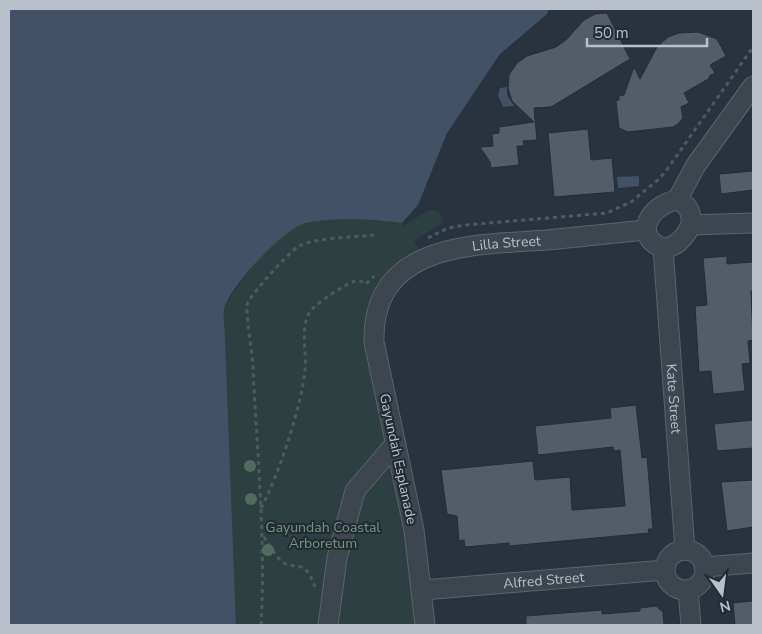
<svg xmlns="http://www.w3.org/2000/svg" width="762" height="634" font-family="'Nunito Sans',sans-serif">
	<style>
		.green { fill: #2c4041 }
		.water { fill: #415166 }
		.building { fill: #535c69; stroke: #242c36 }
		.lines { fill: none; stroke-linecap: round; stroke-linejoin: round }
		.minor-casing { stroke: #5b636c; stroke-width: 21 }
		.path { stroke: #4b5c5f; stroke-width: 3; stroke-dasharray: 4 4; stroke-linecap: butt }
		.minor { stroke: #3d454f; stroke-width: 19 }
		.tree { fill: #526b61 }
		.labels { text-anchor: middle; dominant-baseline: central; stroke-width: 4; stroke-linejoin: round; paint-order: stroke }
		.street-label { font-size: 14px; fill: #bac0c9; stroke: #222a34 }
		.park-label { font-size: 14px; fill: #74987c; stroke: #222a34 }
	</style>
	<rect width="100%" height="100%" fill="#29333f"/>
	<path class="green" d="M429,210L438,211L444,222L414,241L424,257L375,313L425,625H236L224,309C235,287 269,241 291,229C314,215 375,219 402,223L403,226Z"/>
	<g class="water">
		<path d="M9,9H549L547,14L500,54L447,133L418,205L402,223C375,219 333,217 306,223C285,227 228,288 224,310C223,318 225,328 225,336L236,625H9Z"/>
		<path d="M507,87V95L514,106L503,107L498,95L500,88Z"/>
		<path d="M639,176V186L618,188L617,177Z"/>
	</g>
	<g class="building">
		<path d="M607,13L630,59L551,107L534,108L537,140L523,141L524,146H517L519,165L491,168L490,162L480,147L493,146L492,134L499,133V127L534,122L512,101L508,88L509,75L517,63L527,56L556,47L566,40L584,20L595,14Z"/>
		<path d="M698,32L717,39L726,56L710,65L715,73L709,76L710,78L684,93L689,103L681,107L683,118L678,124L673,127L628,132L619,128L616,101L619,100V96L624,95L634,67L640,79L657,47L668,37L679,33Z"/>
		<path d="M588,129L591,160L612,158L615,192L554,197L548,133Z"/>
		<path d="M753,171V190L721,194L719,174Z"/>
		<path d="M727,256V264L753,262V291H751L753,340L748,341L750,363L742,364L745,391L713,394L711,371L699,372L695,306L707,305L703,258Z"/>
		<path d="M636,405L642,458L647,457L653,529H648L649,533L509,546V543L465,547L464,540L459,541L457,516L447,514L441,470L533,461L535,480L570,477L572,510L625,506L620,450L614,451L613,447L538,455L535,426L611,418L610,408Z"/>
		<path d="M753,420V448L717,451L714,424Z"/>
		<path d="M753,480V527L727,531L721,482Z"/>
		<path d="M753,601V625H735L733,603Z"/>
		<path d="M656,606L663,612L664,625H526V616L602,610V614L640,611V608Z"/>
	</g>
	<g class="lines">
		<defs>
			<g id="minor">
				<path d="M677,200C689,205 692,213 691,225C685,237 677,248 663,248C630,235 652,204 677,200Z"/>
				<path d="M677,200L696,165L753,86"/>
				<path d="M691,225L753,223"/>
				<path id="s1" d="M663,248L685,550"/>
				<circle cx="685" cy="570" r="20"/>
				<path d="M705,567L753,563"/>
				<path id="s2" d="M423,590L665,570"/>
				<path d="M688,590L691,625"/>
				<path d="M328,625L337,558L355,491L395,444"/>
				<path id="s3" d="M425,625L414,530L374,342C372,242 474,245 547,240C580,237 613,233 646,230"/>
			</g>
		</defs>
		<use href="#minor" class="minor-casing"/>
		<g class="path">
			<path d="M428,238L448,228L465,225L607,213L631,202L659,179L666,171L753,47"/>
			<path d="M261,508C278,477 302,405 305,370C307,351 300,331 309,313C313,305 347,283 355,281C360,280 363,282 366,284L374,276"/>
			<path d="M264,537C269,544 274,553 280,560C294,573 304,555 315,587"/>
			<path d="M261,625C266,540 257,454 253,368C253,356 244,308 248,302C255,290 288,253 299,246C314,238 356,237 374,235"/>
		</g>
		<use href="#minor" class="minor"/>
	</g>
	<g class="tree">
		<circle cx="250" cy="466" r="6"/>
		<circle cx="251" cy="499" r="6"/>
		<circle cx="268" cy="550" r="6"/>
	</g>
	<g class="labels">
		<g class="street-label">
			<text stroke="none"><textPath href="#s3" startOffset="476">Lilla Street</textPath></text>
			<text stroke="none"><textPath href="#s1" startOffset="151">Kate Street</textPath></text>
			<text transform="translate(398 459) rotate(78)">Gayundah Esplanade</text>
			<text stroke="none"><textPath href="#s2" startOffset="121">Alfred Street</textPath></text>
		</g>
		<g class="park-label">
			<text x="323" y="527">Gayundah Coastal<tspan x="323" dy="16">Arboretum</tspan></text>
		</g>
	</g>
	<rect width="762" height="634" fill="none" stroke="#bac0c9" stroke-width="20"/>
	<g transform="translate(722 594) rotate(166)" stroke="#222a34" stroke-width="4" paint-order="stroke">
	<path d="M0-4L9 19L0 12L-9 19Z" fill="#bac0c9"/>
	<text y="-8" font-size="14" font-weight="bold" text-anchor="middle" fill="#bac0c9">N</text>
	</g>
	<path d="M587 38v8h120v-8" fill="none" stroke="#bac0c9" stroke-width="2.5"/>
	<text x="594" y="38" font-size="15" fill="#bac0c9" stroke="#222a34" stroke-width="4" paint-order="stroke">50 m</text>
</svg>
